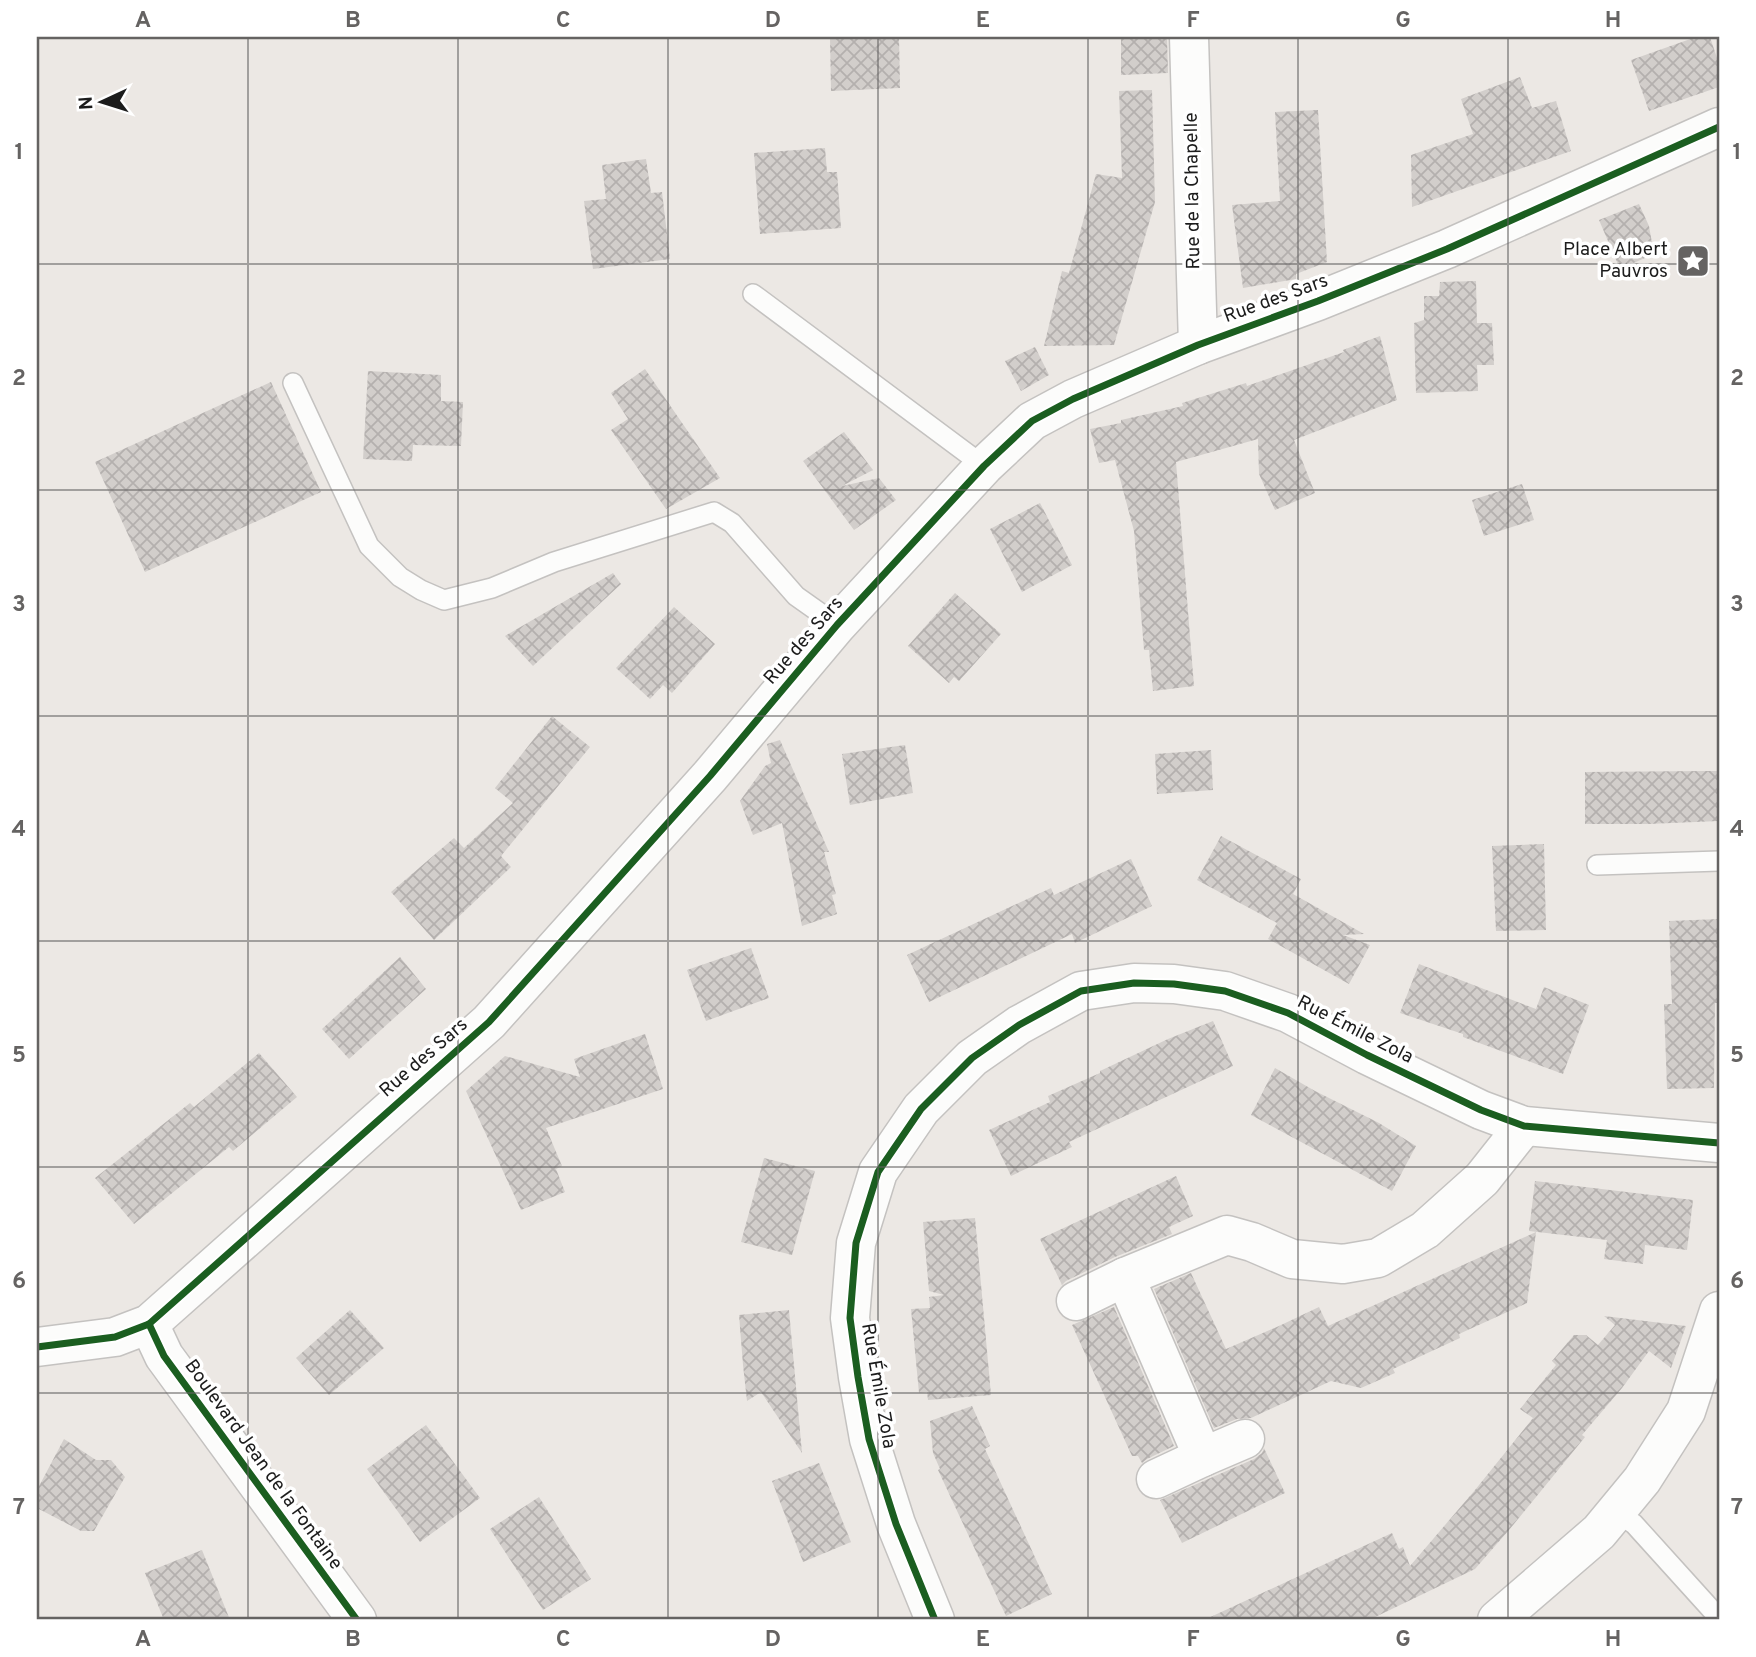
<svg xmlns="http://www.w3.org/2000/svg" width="1756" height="1657" font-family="Overpass,sans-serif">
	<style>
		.building { fill: url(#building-cross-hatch) }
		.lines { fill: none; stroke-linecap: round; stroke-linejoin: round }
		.lane-casing { stroke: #c4c2c0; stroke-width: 22 }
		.street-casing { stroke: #c4c2c0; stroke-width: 41 }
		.lane { stroke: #fcfcfb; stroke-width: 19 }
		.street { stroke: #fcfcfb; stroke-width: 38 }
		.cycleway-casing { stroke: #fff; stroke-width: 11 }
		.cycleway { stroke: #1b5e20; stroke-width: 7 }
		.grid { fill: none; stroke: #656362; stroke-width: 2; stroke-opacity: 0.55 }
		.labels { text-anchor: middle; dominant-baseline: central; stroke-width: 7; stroke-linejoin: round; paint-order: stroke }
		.street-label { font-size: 19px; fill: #1c1c1c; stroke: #fff }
		.poi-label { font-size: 19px; fill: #1c1c1c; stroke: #fff; text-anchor: end }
		.neatline { fill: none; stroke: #656362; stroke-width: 2.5 }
		.grid-label { font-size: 23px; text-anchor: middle; font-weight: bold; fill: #656362 }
	</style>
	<defs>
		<pattern id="building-cross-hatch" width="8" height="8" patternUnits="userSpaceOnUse" patternTransform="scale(1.75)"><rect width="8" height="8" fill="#d2cecb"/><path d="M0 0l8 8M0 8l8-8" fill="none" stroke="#b4b0ae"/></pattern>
	</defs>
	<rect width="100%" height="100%" fill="#ece8e4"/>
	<g class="building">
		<path d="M830,37H899L900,88L831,91Z"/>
		<path d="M1121,37H1167L1168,73L1121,75Z"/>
		<path d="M1696,37H1710L1719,64V87L1649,111L1631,60Z"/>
		<path d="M1520,77L1532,108L1556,101L1571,151L1412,207L1411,155L1473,134L1461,99Z"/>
		<path d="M1152,90L1155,202L1114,345L1044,346L1062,271L1069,273L1096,174L1122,178L1119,91Z"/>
		<path d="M1318,110L1327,262L1296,274V279L1243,288L1232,205L1280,201L1275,112Z"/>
		<path d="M825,148L827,172H837L841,228L760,234L754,153Z"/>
		<path d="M646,159L651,193L662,192L670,259L593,269L584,201L606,199L602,165Z"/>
		<path d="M1639,204L1649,226L1654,254L1620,269L1599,220Z"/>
		<path d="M1476,281L1477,323H1492L1494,365H1477L1478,391L1416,393L1414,323L1424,320V296H1439L1440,282Z"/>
		<path d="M1380,336L1397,400L1294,440L1315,493L1275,510L1259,474L1258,439L1176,462L1194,686L1153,691L1149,650H1144L1134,531L1115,460L1099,463L1090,429L1121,423V420L1183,406L1182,403L1246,383L1247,386L1344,352L1343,350Z"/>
		<path d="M1035,347L1049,375L1021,391L1005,361Z"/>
		<path d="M645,369L720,478L666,509L611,430L628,419L611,393Z"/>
		<path d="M368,371L441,375V401L463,402L461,446L413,445L412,461L363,459Z"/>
		<path d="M271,382L321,492L145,572L95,462Z"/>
		<path d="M844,432L873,470L842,486L879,478L896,500L854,530L803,461Z"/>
		<path d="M1522,484L1534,520L1484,536L1472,500Z"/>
		<path d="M1040,503L1072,565L1022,592L990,529Z"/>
		<path d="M613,573L621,584L533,666L505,636Z"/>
		<path d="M955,593L1001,634L959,681L954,677L949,683L908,646Z"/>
		<path d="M674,607L715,644L672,693L663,685L650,699L616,668Z"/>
		<path d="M552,716L590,747L501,856L511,867L434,940L391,892L454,838L464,848L513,803L495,788Z"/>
		<path d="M780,740L829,852H824L836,894L832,895L837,914L802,926L782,823L753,835L740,801L765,766L771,763L767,744Z"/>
		<path d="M905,745L913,793L850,805L842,754Z"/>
		<path d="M1211,750L1213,790L1157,794L1155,754Z"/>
		<path d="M1704,771H1719V821L1648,824H1585V772Z"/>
		<path d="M1221,836L1301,879L1293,894L1364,934L1343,935L1370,945L1349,984L1268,939L1277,923L1197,880Z"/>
		<path d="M1544,844L1546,930L1496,931L1492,846Z"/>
		<path d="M1131,859L1152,906L1075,943L1072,934L929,1002L907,955L1051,888L1054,895Z"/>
		<path d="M1719,919V1003H1715L1714,1088L1667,1089L1664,1004H1672L1669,921Z"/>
		<path d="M751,948L769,998L706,1021L687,970Z"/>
		<path d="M400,957L426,989L349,1059L322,1029Z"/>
		<path d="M1419,964L1536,1009L1544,987L1589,1005L1563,1074L1463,1037V1034L1400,1013Z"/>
		<path d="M1213,1021L1233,1066L1069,1142L1072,1147L1011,1176L989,1130L1050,1102L1048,1096L1100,1073V1071L1168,1039Z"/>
		<path d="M645,1034L663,1089L546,1128L562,1166L556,1169L565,1192L521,1210L466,1091L505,1056L580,1077L574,1059Z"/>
		<path d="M259,1053L297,1097L233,1151L229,1147L134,1224L95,1178L190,1103L194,1107Z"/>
		<path d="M1275,1068L1315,1091L1379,1123L1416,1146L1392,1191L1251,1115Z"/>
		<path d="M764,1158L815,1171L792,1255L741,1242Z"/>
		<path d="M1176,1176L1193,1216L1169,1227L1172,1234L1115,1257L1066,1281L1062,1285L1040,1239Z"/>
		<path d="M1535,1181L1693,1200L1687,1250L1645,1245L1643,1264L1604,1259L1607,1240L1529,1231Z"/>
		<path d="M975,1218L991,1395L928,1400L927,1392L919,1393L911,1309L930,1308L929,1297L944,1295L929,1291L923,1222Z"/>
		<path d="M1536,1232L1527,1303L1459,1334L1460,1338L1393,1369L1395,1373L1361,1388L1331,1381L1251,1418L1237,1419L1214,1428L1154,1289L1191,1273L1226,1349L1279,1326L1319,1307L1328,1326Z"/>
		<path d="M1114,1307L1174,1446L1147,1459L1142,1463L1138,1456H1132L1072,1325Z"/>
		<path d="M350,1310L384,1348L329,1395L296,1358Z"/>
		<path d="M789,1310L802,1453L761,1392L747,1401L743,1365L739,1315Z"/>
		<path d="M1604,1316L1686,1326L1671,1368L1649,1351L1622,1388L1582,1435L1585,1437L1509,1530L1475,1569L1369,1620H1204L1392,1533L1399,1549L1403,1547L1410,1566L1475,1490L1533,1418L1520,1409L1556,1365L1552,1361L1574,1335H1586L1598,1345L1615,1325Z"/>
		<path d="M972,1406L990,1446L985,1449L1052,1594L1006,1616L938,1470L940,1469L933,1453L930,1421Z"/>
		<path d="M426,1425L480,1498L420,1542L367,1469Z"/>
		<path d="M64,1439L96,1460H111L125,1477L94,1531H81L37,1508V1490Z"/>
		<path d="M1264,1448L1285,1493L1182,1543L1160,1500L1254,1459L1262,1453Z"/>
		<path d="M819,1463L851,1542L803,1562L772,1481Z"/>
		<path d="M539,1497L591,1579L543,1610L490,1529Z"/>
		<path d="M202,1550L230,1620H164L145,1573Z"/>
	</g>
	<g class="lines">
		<defs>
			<g id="lane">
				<path d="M753,294L984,466"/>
				<path d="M293,383L369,546L400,577L421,590L444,600L492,588L554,562L714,512L732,523L796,596L837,625"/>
				<path d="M1597,865L1719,861"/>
				<path d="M1616,1512L1634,1524L1719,1618"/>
			</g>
			<g id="street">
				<path d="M1189,37L1198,345"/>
				<path d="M1076,1301L1125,1277"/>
				<path d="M149,1324L164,1356L357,1620"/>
				<path d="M37,1347L115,1337L149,1324L489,1022L710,776L837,625L984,466L1032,421L1073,399L1198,345L1318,301L1447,249L1719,127"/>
				<path d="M1203,1457L1245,1439"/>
				<path d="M1156,1479L1203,1457L1125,1277L1227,1235L1252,1242L1292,1259L1343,1264L1378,1258L1425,1230L1482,1179L1524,1126"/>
				<path d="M935,1620L896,1524L869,1439L858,1377L850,1318L856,1243L878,1172L921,1109L972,1058L1019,1025L1081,991L1134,983L1174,984L1225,991L1288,1013L1367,1055L1481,1110L1524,1126L1719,1143"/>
				<path d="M1497,1620L1599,1532L1642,1480L1686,1411L1719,1311"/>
			</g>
		</defs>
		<use href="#lane" class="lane-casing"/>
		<use href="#street" class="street-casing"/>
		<use href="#lane" class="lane"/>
		<use href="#street" class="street"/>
		<defs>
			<g id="cycleway">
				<path d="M149,1324L164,1356L357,1620"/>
				<path d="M37,1347L115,1337L149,1324L489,1022L710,776L837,625L984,466L1032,421L1073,399L1198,345L1318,301L1447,249L1719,127"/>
				<path d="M935,1620L896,1524L869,1439L858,1377L850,1318L856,1243L878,1172L921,1109L972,1058L1019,1025L1081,991L1134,983L1174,984L1225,991L1288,1013L1367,1055L1481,1110L1524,1126L1719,1143"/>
			</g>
		</defs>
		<use href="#cycleway" class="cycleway-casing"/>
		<use href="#cycleway" class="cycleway"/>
	</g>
	<path class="grid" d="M248,37V1620M458,37V1620M668,37V1620M878,37V1620M1088,37V1620M1298,37V1620M1508,37V1620M37,264H1719M37,490H1719M37,716H1719M37,941H1719M37,1167H1719M37,1393H1719"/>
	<defs>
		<symbol id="sight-square" viewBox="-11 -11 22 22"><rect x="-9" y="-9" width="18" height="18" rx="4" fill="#656362" stroke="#fff"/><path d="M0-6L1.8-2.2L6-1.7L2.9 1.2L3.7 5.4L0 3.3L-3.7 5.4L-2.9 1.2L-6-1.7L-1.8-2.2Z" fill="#fff"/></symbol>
	</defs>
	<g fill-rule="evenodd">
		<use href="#sight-square" x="1674" y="242" width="38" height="38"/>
	</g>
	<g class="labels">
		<g class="street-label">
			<text transform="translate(1193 191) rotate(-91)">Rue de la Chapelle</text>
			<text transform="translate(1276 299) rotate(-20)">Rue des Sars</text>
			<text transform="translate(804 641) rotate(-49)">Rue des Sars</text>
			<text transform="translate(1355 1030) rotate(27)">Rue Émile Zola</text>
			<text transform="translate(424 1058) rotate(-41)">Rue des Sars</text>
			<text transform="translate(878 1386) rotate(80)">Rue Émile Zola</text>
			<text transform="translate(263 1465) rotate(54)">Boulevard Jean de la Fontaine</text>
		</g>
		<g class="poi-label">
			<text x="1668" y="250">Place Albert<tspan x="1668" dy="22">Pauvros</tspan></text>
		</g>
	</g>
	<rect width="1756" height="1657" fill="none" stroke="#ffffff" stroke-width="77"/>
	<g transform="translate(102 102) rotate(266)" stroke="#ffffff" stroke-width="5" paint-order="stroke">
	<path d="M0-5L12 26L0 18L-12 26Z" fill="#1c1c1c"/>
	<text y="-10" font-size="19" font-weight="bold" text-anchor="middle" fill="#1c1c1c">N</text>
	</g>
	<rect x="38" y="38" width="1680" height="1580" class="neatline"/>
	<g class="grid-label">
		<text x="143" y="27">A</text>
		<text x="353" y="27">B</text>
		<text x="563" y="27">C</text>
		<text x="773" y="27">D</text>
		<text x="983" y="27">E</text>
		<text x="1193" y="27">F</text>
		<text x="1403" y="27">G</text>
		<text x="1613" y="27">H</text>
		<text x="19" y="159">1</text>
		<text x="1737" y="159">1</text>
		<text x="19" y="385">2</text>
		<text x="1737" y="385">2</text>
		<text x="19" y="611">3</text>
		<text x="1737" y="611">3</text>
		<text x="19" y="836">4</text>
		<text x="1737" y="836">4</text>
		<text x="19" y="1062">5</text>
		<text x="1737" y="1062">5</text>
		<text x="19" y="1288">6</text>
		<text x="1737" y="1288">6</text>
		<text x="19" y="1514">7</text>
		<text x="1737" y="1514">7</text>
		<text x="143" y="1646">A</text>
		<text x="353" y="1646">B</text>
		<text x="563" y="1646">C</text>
		<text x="773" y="1646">D</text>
		<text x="983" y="1646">E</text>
		<text x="1193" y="1646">F</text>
		<text x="1403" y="1646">G</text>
		<text x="1613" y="1646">H</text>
	</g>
</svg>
